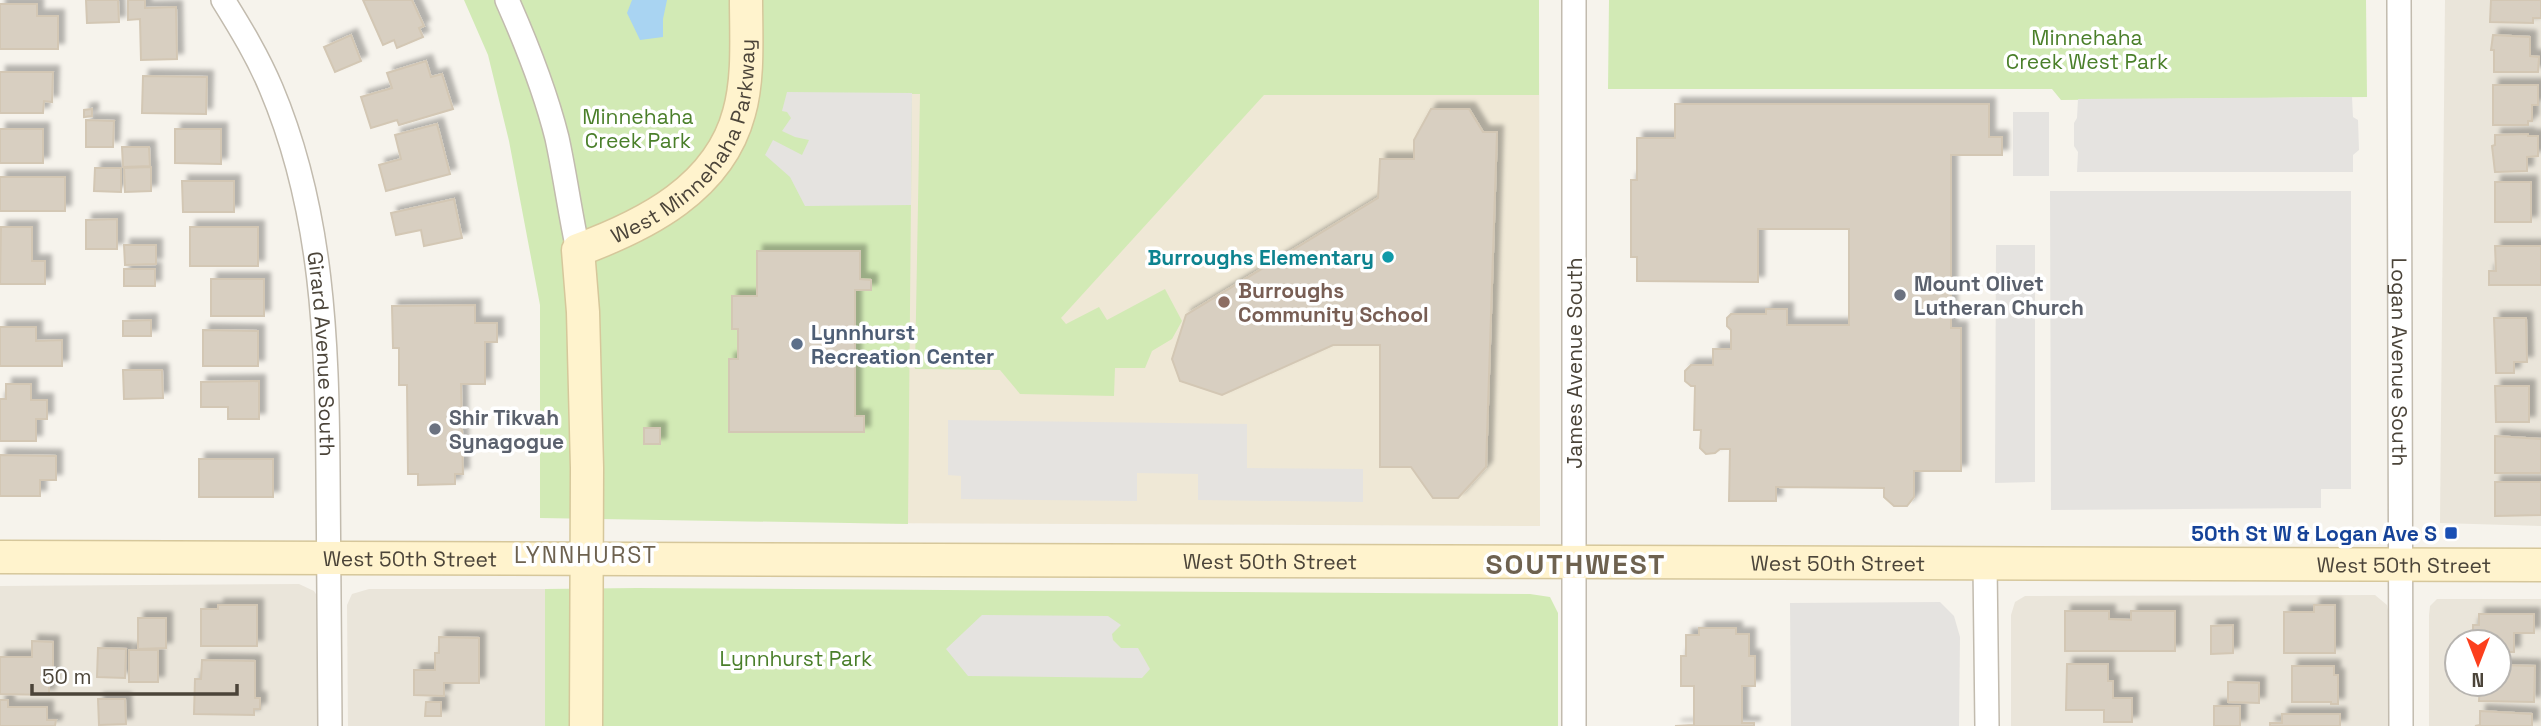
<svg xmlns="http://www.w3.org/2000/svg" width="2541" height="726" font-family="'Space Grotesk',sans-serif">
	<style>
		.residential { fill: #eae5da; fill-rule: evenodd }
		.education { fill: #efe8d6 }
		.green { fill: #d2eab5 }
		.parking { fill: #e5e3e0 }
		.water { fill: #a9d4f2 }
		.building { fill: #d8cfc1; stroke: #d3c7b4; stroke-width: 2; filter: url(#shadow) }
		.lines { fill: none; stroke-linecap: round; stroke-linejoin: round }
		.street-casing { stroke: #c2bbae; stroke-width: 26 }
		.secondary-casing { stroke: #d6c79b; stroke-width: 35 }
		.street { stroke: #fff; stroke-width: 23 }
		.secondary { stroke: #fff3cd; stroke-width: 32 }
		.culture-dot { fill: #0f9aa8; stroke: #fff; stroke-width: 2.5 }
		.worship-dot { fill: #6b7280; stroke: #fff; stroke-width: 2.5 }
		.education-dot { fill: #8d6e63; stroke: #fff; stroke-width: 2.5 }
		.service-dot { fill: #5c6f8a; stroke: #fff; stroke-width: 2.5 }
		.transit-dot { fill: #1a4fb4; stroke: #fff; stroke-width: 2.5 }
		.labels { text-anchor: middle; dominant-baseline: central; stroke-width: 7; stroke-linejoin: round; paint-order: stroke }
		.park-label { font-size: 21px; fill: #4a7f2a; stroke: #fff }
		.street-label { font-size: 21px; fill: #4b4439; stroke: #fff }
		.culture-label { font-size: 21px; font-weight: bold; fill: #0d838f; stroke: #fff; text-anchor: end }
		.worship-label { font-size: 21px; font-weight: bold; fill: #5b616d; stroke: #fff; text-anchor: start }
		.education-label { font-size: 21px; font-weight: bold; fill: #785e54; stroke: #fff; text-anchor: start }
		.service-label { font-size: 21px; font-weight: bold; fill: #4e5e75; stroke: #fff; text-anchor: start }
		.transit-label { font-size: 21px; font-weight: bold; fill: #164399; stroke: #fff; text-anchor: end }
		.neighbourhood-label { font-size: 23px; letter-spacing: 2px; fill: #6e6250; stroke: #fff }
		.district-label { font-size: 28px; font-weight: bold; letter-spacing: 2px; fill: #6e6250; stroke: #fff }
	</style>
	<defs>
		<filter id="shadow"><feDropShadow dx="6" dy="-6" stdDeviation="2" flood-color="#0004"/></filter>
	</defs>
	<rect width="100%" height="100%" fill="#f6f3ec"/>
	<g class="residential">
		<path d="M2445,0H2541V526L2440,523Z"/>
		<path d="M299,584L314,591L323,605V726H0V586Z"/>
		<path d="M369,589H545V726H348L347,605L352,594Z"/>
		<path d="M2375,595L2387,605L2389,616V726H2011V615L2015,602L2025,596Z"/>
		<path d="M2437,599H2541V726H2429V615L2430,606ZM2457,642H2499V684H2457Z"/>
	</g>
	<path class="education" d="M1003,0H1539L1540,526L846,523L912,93Z"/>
	<g class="green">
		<path d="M464,0H1539V95H1264L1061,318L1066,324L1099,307L1107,320L1165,289L1182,321L1172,339L1152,351L1145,368H1115L1114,396L1020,394L1000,370L915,369L920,94H912L908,524L540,518V305L509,141L488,55Z"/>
		<path d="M1609,0H2366L2367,97L2061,100L2052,89H1608Z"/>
		<path d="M637,588L1530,594L1550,597L1558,613V726H545V589Z"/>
	</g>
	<g class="parking">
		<path d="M787,92L912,93L911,205L805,206L790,177L765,155L773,140L802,155L809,140L795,137L782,131L791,118L787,112L782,111Z"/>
		<path d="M2352,97L2353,117L2358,120L2359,150L2353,155V172H2077L2078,152L2074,146V123L2077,118L2078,99Z"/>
		<rect x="2013" y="112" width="36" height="64"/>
		<path d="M2050,191H2351V489H2321V508L2051,510Z"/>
		<path d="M1996,245H2035V482L1995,483Z"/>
		<path d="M948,420L1247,424V468L1363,469V502L1198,500V474L1137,473V501L961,499V476L948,475Z"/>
		<path d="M1940,602L1954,616L1960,637L1959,726H1791L1790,603Z"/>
		<path d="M982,615L1108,616L1121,625L1112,634L1113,640L1121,648H1138L1150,669L1142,678L968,676L946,649Z"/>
	</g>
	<path class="water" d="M632,0H667L663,19V37L640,40L627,13Z"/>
	<g class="building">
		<path d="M86,0H118L119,22L87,23Z"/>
		<path d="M128,0H145V8L176,7L177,59L141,60L140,19L128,20Z"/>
		<path d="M363,0H412L424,26L419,28L423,37L397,48L394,40L383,45Z"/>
		<path d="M2491,0H2541V18H2533V23L2490,22Z"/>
		<path d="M0,4H37V16H58V49H0Z"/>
		<path d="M351,35L361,61L335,72L324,47Z"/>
		<path d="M2493,35L2530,37V56L2539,57L2538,72H2494V50H2491Z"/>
		<path d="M426,61L431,77L442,74L453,109L399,125L397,120L371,128L361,97L392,88L387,73Z"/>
		<path d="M0,72H53L52,102L44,101L43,113H0Z"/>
		<path d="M143,76L207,77L206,114L142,113Z"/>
		<path d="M2493,85H2538V105H2532V121H2528V125H2493Z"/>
		<path d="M1675,104H1989V137H2002V155H1951V328H1961V471H1914V497L1907,506H1894L1884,497V488L1776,487V501H1729L1730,449H1720L1715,453L1706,454L1700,448L1701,430H1694L1695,386H1691L1685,381V371L1691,365H1713V349H1731V330L1727,326V318L1731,314H1766V309H1787V325H1849V229H1758V282L1637,281V257H1631V180H1637V138H1675Z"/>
		<path d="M92,109V116L84,117V110Z"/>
		<path d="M1431,109H1469L1483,132H1497L1486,467L1458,498H1433L1411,467H1380V345H1333L1222,395L1180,381L1172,359L1186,315L1378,198L1380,159H1414V140Z"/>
		<path d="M86,120L114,121L113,147H86Z"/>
		<path d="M437,124L450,174L386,191L379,165L401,159L395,135Z"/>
		<rect x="0" y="129" width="43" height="34"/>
		<path d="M175,129H221V164L175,163Z"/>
		<path d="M2528,134V136H2538V156L2527,157V171L2495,172L2492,146L2495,145V135Z"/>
		<path d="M122,147H149L150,166L123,167Z"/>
		<path d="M151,167V191L125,192L124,168Z"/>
		<path d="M95,168H121V192L94,191Z"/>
		<rect x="0" y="177" width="65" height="34"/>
		<path d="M182,181H234V212H183Z"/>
		<rect x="2495" y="182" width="36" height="40"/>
		<path d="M454,199L462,238L424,246L421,230L396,235L391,213Z"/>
		<path d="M117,219V249H86V220Z"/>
		<path d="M1,227H32V261H45V284H0Z"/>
		<rect x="190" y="227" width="68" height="39"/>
		<path d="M124,245H156V264L125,265Z"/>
		<path d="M2495,246H2541V285H2489V271H2496Z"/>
		<path d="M757,251H860V279L871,280V290H855V416H864V432H729V359H738V329H732V296H757Z"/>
		<rect x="124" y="269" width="31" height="17"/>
		<rect x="211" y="279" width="53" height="37"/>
		<path d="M475,305V323H497V342H485V384H461L463,474H455V484L418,485V474H408L407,385H399V348H393L392,306Z"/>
		<path d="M2494,318H2526L2527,362H2514V373H2496Z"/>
		<path d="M151,320V336H123V321Z"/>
		<path d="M0,327H36V341L62,340V366H0Z"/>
		<path d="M203,330L258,331V366H203Z"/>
		<path d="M123,370H162L163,398L124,399Z"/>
		<path d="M259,381V419H228V407H201V382Z"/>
		<path d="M6,384H31V400H47V419H36V441H0V399H6Z"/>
		<path d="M2495,386H2529V422H2496Z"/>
		<rect x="644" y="428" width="16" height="16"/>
		<path d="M2495,436L2541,439V473H2495Z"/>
		<path d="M0,455L56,456V480H40V496H0Z"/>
		<rect x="199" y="459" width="74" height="38"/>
		<path d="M2495,482H2541V515L2495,516Z"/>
		<path d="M218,605H257V646H201V609H218Z"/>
		<path d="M2314,605H2335V653H2284V612H2314Z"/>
		<path d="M2065,611H2109V619L2131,620V611H2175V651H2065Z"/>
		<path d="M2479,614H2534V633H2514V652H2499V642L2473,641V625H2479Z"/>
		<path d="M138,618H166V648L138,649Z"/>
		<path d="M2233,625V653L2211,654V626Z"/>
		<path d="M1699,628H1736V634H1749V656H1755V686H1742V723H1754V726H1675L1694,725V686H1681V656H1686V635H1699Z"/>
		<path d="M439,637L479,638V683H444V696L414,695V670H435V653H439Z"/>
		<path d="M32,641L53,642V684H49V695L0,694V657H32Z"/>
		<path d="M98,648L126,649L125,678L97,677Z"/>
		<rect x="129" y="650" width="29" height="32"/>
		<path d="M202,660L255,661V698H260V709H254V715L194,714L195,679H201Z"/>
		<path d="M2067,664H2108V681H2113V698H2132V722H2104V710H2066Z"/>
		<path d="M2499,665L2535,666L2534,702L2479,701L2480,684H2499Z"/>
		<path d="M2292,666H2334V675H2338V704H2331V702H2292Z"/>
		<path d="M2228,682L2259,683V703L2228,702Z"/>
		<path d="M98,699H125L126,724L99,725Z"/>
		<path d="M0,700H8V707H47V720H56L55,726H0Z"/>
		<path d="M426,702H441V716H425Z"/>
		<rect x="2214" y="706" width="26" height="20"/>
		<path d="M2480,711L2532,714V726H2475L2480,725Z"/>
		<path d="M2282,714H2340V726H2270V723H2282Z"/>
	</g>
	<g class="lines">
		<defs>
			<g id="street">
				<path id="s1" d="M223,0C241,29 258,57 271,88C323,211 327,341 328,472C329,557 329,641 330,726"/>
				<path d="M507,0C527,45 545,90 557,138C565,175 570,213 578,250"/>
				<path id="s2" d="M2399,0L2401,726"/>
				<path d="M1985,564L1987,726"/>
				<path d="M1574,726V0"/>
			</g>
			<g id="secondary">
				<path id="s3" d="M0,557L2541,565"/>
				<path id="s4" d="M586,726L587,468L583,312L578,250C646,225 719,188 739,113C749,78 746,36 746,0"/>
			</g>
		</defs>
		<use href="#street" class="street-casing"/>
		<use href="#secondary" class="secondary-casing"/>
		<use href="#street" class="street"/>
		<use href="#secondary" class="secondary"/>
	</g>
	<circle class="culture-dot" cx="1388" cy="257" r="7"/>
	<g class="worship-dot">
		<circle cx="1900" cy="295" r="7"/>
		<circle cx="435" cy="429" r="7"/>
	</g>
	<circle class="education-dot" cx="1224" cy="302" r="7"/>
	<circle class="service-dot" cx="797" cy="344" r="7"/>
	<rect class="transit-dot" x="2444" y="526" width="14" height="14" rx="3.5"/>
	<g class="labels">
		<g class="park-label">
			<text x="2087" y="37">Minnehaha<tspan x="2087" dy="24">Creek West Park</tspan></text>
			<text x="638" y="116">Minnehaha<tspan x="638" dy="24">Creek Park</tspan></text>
			<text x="796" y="658">Lynnhurst Park</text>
		</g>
		<g class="street-label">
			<text stroke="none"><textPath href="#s4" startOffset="642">West Minnehaha Parkway</textPath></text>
			<text stroke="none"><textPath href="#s1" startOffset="373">Girard Avenue South</textPath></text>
			<text transform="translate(1574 363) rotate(-90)">James Avenue South</text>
			<text stroke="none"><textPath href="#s2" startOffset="362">Logan Avenue South</textPath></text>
			<text stroke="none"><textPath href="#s3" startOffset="410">West 50th Street</textPath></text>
			<text stroke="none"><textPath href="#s3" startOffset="1270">West 50th Street</textPath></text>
			<text stroke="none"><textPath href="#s3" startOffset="1838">West 50th Street</textPath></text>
			<text stroke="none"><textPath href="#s3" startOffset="2404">West 50th Street</textPath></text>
		</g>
		<g class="culture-label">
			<text x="1374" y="257">Burroughs Elementary</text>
		</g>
		<g class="worship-label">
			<text x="1914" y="283">Mount Olivet<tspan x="1914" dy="24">Lutheran Church</tspan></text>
			<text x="449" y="417">Shir Tikvah<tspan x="449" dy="24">Synagogue</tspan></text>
		</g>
		<g class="education-label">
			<text x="1238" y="290">Burroughs<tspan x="1238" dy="24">Community School</tspan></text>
		</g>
		<g class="service-label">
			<text x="811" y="332">Lynnhurst<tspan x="811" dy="24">Recreation Center</tspan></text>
		</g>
		<g class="transit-label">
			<text x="2437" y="533">50th St W &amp; Logan Ave S</text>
		</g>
		<g class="neighbourhood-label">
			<text x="586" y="555">LYNNHURST</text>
		</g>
		<g class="district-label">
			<text x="1576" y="564">SOUTHWEST</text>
		</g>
	</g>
	<g transform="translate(2478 663) rotate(180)"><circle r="33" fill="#ffffff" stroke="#b7b4b0" stroke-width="2"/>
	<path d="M0-5L12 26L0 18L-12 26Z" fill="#fc3f1d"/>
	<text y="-10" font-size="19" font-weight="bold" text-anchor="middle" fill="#4b4439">N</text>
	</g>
	<path d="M32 684v10h205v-10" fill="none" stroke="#4b4439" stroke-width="3.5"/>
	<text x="42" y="684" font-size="21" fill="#4b4439" stroke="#ffffff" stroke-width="5" paint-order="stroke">50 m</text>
</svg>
